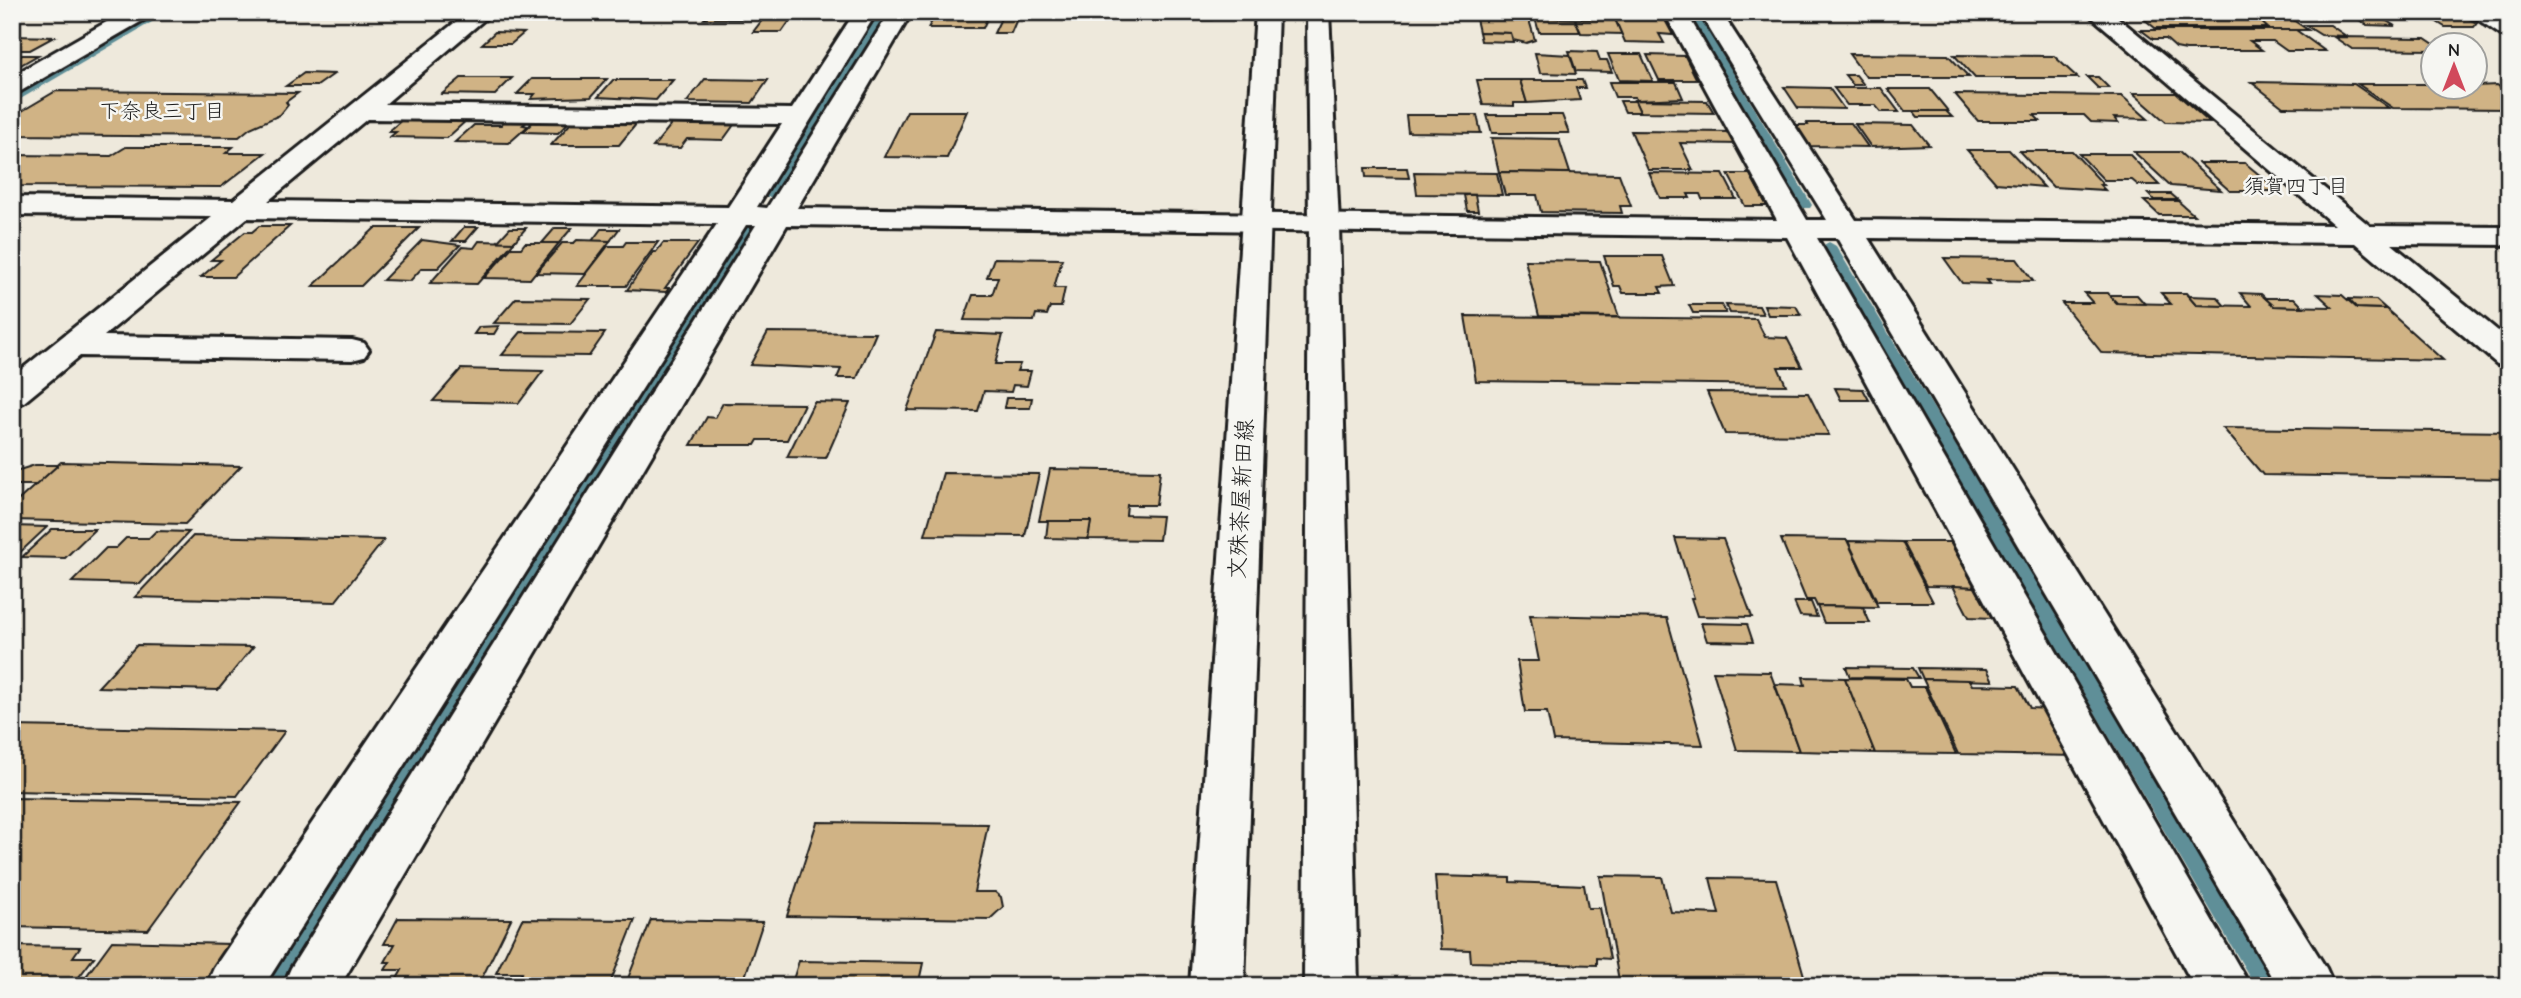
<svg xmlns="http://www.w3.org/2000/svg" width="2521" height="998" font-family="'Comic Neue','Klee One',sans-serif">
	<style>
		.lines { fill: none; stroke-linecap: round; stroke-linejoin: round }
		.stream { fill: #5f8f98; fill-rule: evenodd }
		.building { fill: #d0b385; stroke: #1c1c1c; stroke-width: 2 }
		.minor-casing { stroke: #1c1c1c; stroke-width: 6 }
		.major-casing { stroke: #1c1c1c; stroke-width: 6 }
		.minor { fill: #f6f6f2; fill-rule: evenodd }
		.major { fill: #f6f6f2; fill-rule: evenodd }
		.labels { text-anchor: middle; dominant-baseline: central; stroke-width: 5; stroke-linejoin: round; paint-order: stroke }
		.far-neighbourhood-label { font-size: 21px; fill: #1c1c1c; stroke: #f6f6f2 }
		.street-label { font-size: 23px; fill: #1c1c1c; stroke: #f6f6f2 }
	</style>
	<rect width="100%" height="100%" fill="#eee9dc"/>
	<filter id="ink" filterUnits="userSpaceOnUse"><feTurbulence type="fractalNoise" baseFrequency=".0143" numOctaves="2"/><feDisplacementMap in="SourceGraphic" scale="14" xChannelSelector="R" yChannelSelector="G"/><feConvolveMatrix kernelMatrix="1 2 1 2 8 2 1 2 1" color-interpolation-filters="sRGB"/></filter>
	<g filter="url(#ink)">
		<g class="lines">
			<g class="stream">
				<path d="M156,12H169L12,104V96Z"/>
				<path d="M878,12H888L775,194L774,197H764L763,194Z"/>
				<path d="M1687,12H1697L1812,205L1810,208H1800L1798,205Z"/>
				<path d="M748,223L755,227L287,986H261L741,227Z"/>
				<path d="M1829,242L1836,246L2281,986H2255L1822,246Z"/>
			</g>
		</g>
		<g class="building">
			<path d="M703,12H778L774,18L753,19H704L707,16H700Z"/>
			<path d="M924,12H990L983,28H928L935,16H922Z"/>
			<path d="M1004,12H1020L1011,33H994Z"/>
			<path d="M1159,12H1213L1212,20H1158Z"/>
			<path d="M2138,14L2252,15L2271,28H2155Z"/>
			<path d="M2353,16L2380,17L2395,26L2367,25Z"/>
			<path d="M2429,17H2466L2477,23L2474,27H2445Z"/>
			<path d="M1535,18L1575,19L1580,32H1539Z"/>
			<path d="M763,19H791L782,32H753Z"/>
			<path d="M1476,19L1529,20L1535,40L1526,43L1513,40L1511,33L1479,32Z"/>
			<path d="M1575,19H1615L1622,34L1581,33Z"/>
			<path d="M1615,19L1665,20L1673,35L1659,34L1664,43L1625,42Z"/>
			<path d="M2259,20H2293L2308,30H2270Z"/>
			<path d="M2305,25H2330L2346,36L2321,35Z"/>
			<path d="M2141,30H2296L2325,51H2287L2273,41H2250L2262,50H2186L2176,48L2166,39H2153Z"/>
			<path d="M495,32L524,33L511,44H482Z"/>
			<path d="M1479,32L1511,33L1513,42L1481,41Z"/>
			<path d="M12,36L54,37L30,50H12Z"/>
			<path d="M2334,37L2425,38L2437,46H2434V50L2352,49Z"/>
			<path d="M1569,51L1597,52L1600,60H1607L1612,72L1576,71Z"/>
			<path d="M1535,53L1570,55L1576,74L1540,73Z"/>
			<path d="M1608,54H1641L1653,81L1619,80Z"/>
			<path d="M1849,54L1948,55L1969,77H1866Z"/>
			<path d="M12,55H38L17,67H12Z"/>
			<path d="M1647,55L1685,56L1697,80H1659Z"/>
			<path d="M1954,55L2054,56L2078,78H1975Z"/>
			<path d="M304,73L334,74L317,86H286Z"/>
			<path d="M1845,75H1856L1864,85H1853Z"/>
			<path d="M2087,77H2098L2109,88H2098Z"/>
			<path d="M461,78H512L495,95L442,94Z"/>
			<path d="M532,79H607L591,97L531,99L535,94H517Z"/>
			<path d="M705,79L768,80L752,103L687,102Z"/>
			<path d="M613,80H673L656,100L598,97Z"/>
			<path d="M1477,80H1520L1527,103H1514V106L1483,105Z"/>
			<path d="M1520,80H1582L1585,88H1576L1580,100L1527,103Z"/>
			<path d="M1609,82H1676L1683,98L1636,100L1635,97H1615Z"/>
			<path d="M2251,82L2354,84L2389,108L2283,107Z"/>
			<path d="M2358,84H2434V88L2497,85L2509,93V109L2393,108Z"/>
			<path d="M1784,87L1829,88L1844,109L1798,108Z"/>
			<path d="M1834,88H1881L1899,112H1881L1875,105H1847Z"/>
			<path d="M1888,89H1930L1948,111H1905Z"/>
			<path d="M56,91L298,93L286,102L288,105L280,115L250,128L239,137L12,135V117Z"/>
			<path d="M2133,93H2176L2210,123L2166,122Z"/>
			<path d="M1955,94L2122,96L2148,119L2114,118L2118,123L2091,122L2084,115H2034L2040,121H1978Z"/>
			<path d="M1634,100L1707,101L1714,113L1640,112Z"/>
			<path d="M1620,101H1635L1640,112H1625Z"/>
			<path d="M907,111H967L947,158L884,157Z"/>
			<path d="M1913,111H1946L1952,117H1918Z"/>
			<path d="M1406,115H1477L1481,133L1408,132Z"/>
			<path d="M1487,115H1562L1569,133H1492Z"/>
			<path d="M403,119L467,120L447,138L390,137L396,132H388Z"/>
			<path d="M536,119H572L558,133L523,132Z"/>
			<path d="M592,120L637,123L619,145H551L571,123H590Z"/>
			<path d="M504,121L527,122L523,125L528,126L509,143L455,142L474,125H501Z"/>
			<path d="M674,121L736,122L723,140L687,139L680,148L653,147Z"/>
			<path d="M1807,123H1851L1868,147L1808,146L1794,125H1808Z"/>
			<path d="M1855,124L1913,125L1929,145L1871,147Z"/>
			<path d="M1631,131L1732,132L1739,144L1680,143L1693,170H1648Z"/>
			<path d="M1491,138L1559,139L1570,173L1499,172Z"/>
			<path d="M126,147H233L226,153H265L221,187L12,186V155L111,156Z"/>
			<path d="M1967,150H2009L2044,187L1996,183Z"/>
			<path d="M2019,151H2072L2104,185H2100L2105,190L2053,187Z"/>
			<path d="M2134,152H2179L2221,190L2171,186Z"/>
			<path d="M2079,154H2129L2159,185H2138L2132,180H2104Z"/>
			<path d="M2199,163H2245L2279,191H2230Z"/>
			<path d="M1365,168H1407L1409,178L1366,177Z"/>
			<path d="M1414,172L1497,173L1502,195L1417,194Z"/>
			<path d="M1499,172L1619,174L1631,206H1620L1622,213L1541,212L1537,195H1505Z"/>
			<path d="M1649,173L1723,174L1736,199H1702L1700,194H1688L1690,198H1660Z"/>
			<path d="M1728,174H1750L1767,206H1745Z"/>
			<path d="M2148,194H2171L2178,200H2154Z"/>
			<path d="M1464,195H1475L1478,211H1467Z"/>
			<path d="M2144,201H2178L2194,215H2159Z"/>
			<path d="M259,226H290L233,277H201L221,260H211L245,232H252Z"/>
			<path d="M464,227H478L466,241H452Z"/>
			<path d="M375,228H419L361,286H313Z"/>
			<path d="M510,228H526L514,242H497Z"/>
			<path d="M555,228H572L559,243H542Z"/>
			<path d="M601,229H619L610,241H592Z"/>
			<path d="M422,240L460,245L438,268H422L410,281L383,280Z"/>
			<path d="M577,240L610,241L585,274L536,273L562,243H574Z"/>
			<path d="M479,241L514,242L477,284L430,283L462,247L474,248Z"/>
			<path d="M626,242H658L626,286H577L608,246H623Z"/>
			<path d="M525,243H559L530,279L484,278L511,248H521Z"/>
			<path d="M663,243H698L665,288H669L666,292L627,290L653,252H656Z"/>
			<path d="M1604,256H1662L1674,286L1659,287L1662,293H1623L1620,286H1614Z"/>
			<path d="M994,258L1062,259L1054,288H1065L1061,307H1050L1047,315L1036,314L1034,321L964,320L973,295H992L998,277H987Z"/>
			<path d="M1944,258L2017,259L2033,281L1987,280L1990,284L1962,283Z"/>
			<path d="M1525,260L1600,261L1619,317L1539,316Z"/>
			<path d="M2084,293H2108L2117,303L2171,304L2161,293H2186L2196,305L2251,306L2240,293L2261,294L2274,306L2332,307L2318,294L2342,295L2357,308L2386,309L2443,360L2102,353L2062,303H2093Z"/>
			<path d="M2109,295H2137L2145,304L2117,303Z"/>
			<path d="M2188,296L2217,297L2225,306L2196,305Z"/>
			<path d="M516,298L590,299L570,324L494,323Z"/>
			<path d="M2265,298H2294L2303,307L2274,306Z"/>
			<path d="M2348,299L2376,300L2386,309L2357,308Z"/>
			<path d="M1689,305H1722L1726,313H1693Z"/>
			<path d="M1726,305L1759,306L1763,314L1730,313Z"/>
			<path d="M1764,305L1796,306L1801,315H1768Z"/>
			<path d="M1465,316L1756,319L1765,337L1787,338L1802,367H1778L1786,385L1476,381Z"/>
			<path d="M499,326L494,334H474L479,327Z"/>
			<path d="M521,332L605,333L589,356L502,355Z"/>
			<path d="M768,332L876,333L857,378H837L841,369L750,365Z"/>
			<path d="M936,332L1003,335L995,364H1020L1017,371H1031L1027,386L1013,385L1011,392L984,391L978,411L907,410Z"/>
			<path d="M461,369L543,371L519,403L433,401Z"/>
			<path d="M1835,388L1863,389L1869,400H1841Z"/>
			<path d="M1707,392L1808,393L1829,435L1725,434Z"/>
			<path d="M1006,398H1032L1030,408H1004Z"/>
			<path d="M814,402L850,403L826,458L787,457Z"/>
			<path d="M723,403L804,404L787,440H758L755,445H691L707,417L715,418Z"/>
			<path d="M2223,428L2509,432V479L2263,475Z"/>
			<path d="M61,462L241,466L185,524L12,520V506Z"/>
			<path d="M58,465L36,485H12V473L16,471L35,465Z"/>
			<path d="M1050,469L1160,471L1156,505H1127L1126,515L1162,516L1159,540L1088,539L1091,521H1039Z"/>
			<path d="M943,473L1039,474L1025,536L925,535Z"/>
			<path d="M1048,521H1091L1088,539L1046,538Z"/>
			<path d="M12,526L47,527L12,560Z"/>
			<path d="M52,529H95L65,558L22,557Z"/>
			<path d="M156,531L189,532L140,584L72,582L106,548H116L126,538H149Z"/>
			<path d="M193,536L384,540L335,602L135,597Z"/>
			<path d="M1675,538L1723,539L1752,617L1697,616L1691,598H1694Z"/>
			<path d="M1781,539L1847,540L1878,607L1817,606L1814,600H1806Z"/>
			<path d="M1848,541L1902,542L1933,602H1877Z"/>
			<path d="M1903,542H1950L1975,587L1926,586Z"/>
			<path d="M1953,586L1975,587L1992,618L1969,617Z"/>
			<path d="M1794,602H1811L1817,617L1800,616Z"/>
			<path d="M1817,606L1863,607L1870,623H1824Z"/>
			<path d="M1530,615L1667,618L1703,745L1553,741L1547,712H1525L1517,661H1539Z"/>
			<path d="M1701,623L1747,624L1753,642L1707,641Z"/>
			<path d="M137,645L253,647L218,690L98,687Z"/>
			<path d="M1846,667L1913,668L1919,678L1850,677Z"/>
			<path d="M1918,668L1987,669L1993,681L1923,679Z"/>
			<path d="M1713,671L1770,672L1799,751L1737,750Z"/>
			<path d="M1803,677L1845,678L1875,753L1799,751L1775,684L1805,685Z"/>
			<path d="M1845,678L1906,679L1910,687H1925L1956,754L1875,753Z"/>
			<path d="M1923,679L1969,680L1972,685L2018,686L2030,708L2050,709L2076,756L1958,754Z"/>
			<path d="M12,726L285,731L237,796L12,791Z"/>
			<path d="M12,798L241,802L148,930L12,927Z"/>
			<path d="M817,822L988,824L974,892H995L1001,897L1003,907L990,919L787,916Z"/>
			<path d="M1435,876L1510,878V882L1584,885L1588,908H1600L1610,959L1597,958V965L1471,962L1470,950L1441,949Z"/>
			<path d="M1600,876L1662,877L1671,912L1719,914L1710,878L1776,879L1807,986H1620Z"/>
			<path d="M398,918L511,919L478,986H393L402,970H385L390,962H385L395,944H384Z"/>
			<path d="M522,919L635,920L609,986H516L522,973H496Z"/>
			<path d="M651,920L763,922L742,986H625Z"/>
			<path d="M112,941L230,944L202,986H79Z"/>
			<path d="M12,946L80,947L73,957H94L72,986H12Z"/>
			<path d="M799,961L923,963L918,986H791Z"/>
		</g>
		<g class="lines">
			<defs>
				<g id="minor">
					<path d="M124,12H152L149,17L21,91L12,93V76Z"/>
					<path d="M468,12H493L385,104L792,109L855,12H877L757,207L767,208L890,12H912L797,208L1777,220L1664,12H1686L1807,220H1827L1699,12H1721L1856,220L2334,225L2086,12H2111L2370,226L2509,227V245L2392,244L2509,340V367L2497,364L2355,243L1868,238L2326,968L2334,986H2277L1837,238H1817L2250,986H2194L1787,237L787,225L340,986H283L291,968L756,225H746L264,986H206L214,968L717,224L247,218L104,336L352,340L364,343L369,350L364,357L352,360L80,356L24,402L12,405V377L212,217L12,215V197L233,200ZM367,119L782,124L728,207L268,201Z"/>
					<path d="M2467,12H2495L2509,20V37L2501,35Z"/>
				</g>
				<g id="major">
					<path d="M1256,12H1278L1244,986H1190Z"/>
					<path d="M1307,12H1329L1339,224L1358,986H1304L1309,224Z"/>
				</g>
			</defs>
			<use href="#minor" class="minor-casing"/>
			<use href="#major" class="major-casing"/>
			<use href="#minor" class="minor"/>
			<use href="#major" class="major"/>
		</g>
	</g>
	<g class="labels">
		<g class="far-neighbourhood-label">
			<text x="162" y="111">下奈良三丁目</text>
			<text x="2296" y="186">須賀四丁目</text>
		</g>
		<g class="street-label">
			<text transform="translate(1241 499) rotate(-87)">文殊茶屋新田線</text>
		</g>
	</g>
	<rect width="2521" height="998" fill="none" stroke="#f6f6f2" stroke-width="42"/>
	<rect x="21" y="21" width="2479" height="956" fill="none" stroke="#1c1c1c" stroke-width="2.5" filter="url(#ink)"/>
	<g transform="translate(2454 66)"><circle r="33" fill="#f6f6f2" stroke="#9f9f9c" stroke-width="2"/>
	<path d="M0-5L12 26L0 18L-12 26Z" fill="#d1495b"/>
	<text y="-10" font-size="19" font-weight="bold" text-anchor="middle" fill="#1c1c1c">N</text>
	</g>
</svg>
